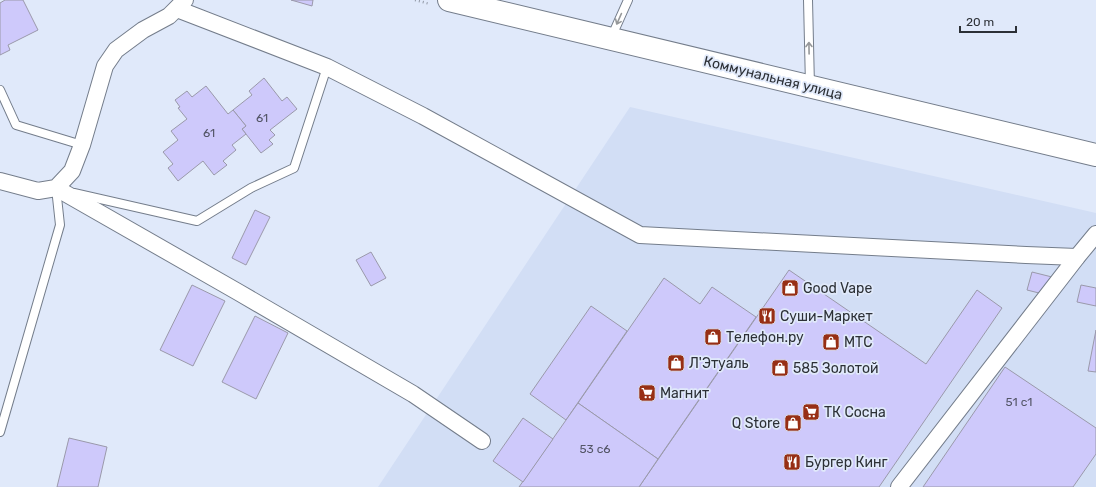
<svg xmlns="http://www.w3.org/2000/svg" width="1096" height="487" font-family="Rubik,sans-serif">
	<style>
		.built { fill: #d2def5 }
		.building { fill: #cec9fb; stroke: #9a99aa }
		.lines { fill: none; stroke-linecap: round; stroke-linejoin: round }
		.lane-casing { stroke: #747d8b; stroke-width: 10 }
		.street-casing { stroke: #747d8b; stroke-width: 18 }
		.secondary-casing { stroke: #747d8b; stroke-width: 24 }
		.path { stroke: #9299a6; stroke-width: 2.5; stroke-dasharray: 1 3; stroke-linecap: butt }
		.lane { stroke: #fff; stroke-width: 8 }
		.street { stroke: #fff; stroke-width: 16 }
		.secondary { stroke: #fff; stroke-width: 22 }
		.oneway { stroke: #96989a }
		.labels { text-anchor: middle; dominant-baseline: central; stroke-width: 3.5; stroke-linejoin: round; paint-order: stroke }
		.number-label { font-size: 12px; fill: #545667 }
		.street-label { font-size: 14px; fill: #2c3036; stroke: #e0e9fa }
		.poi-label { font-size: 14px; fill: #2c3036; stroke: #e0e9fa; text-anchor: start }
	</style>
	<rect width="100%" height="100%" fill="#e0e9fa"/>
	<path class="built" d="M630,107L1096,213V487H378Z"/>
	<g class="building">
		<path d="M5,0H23L38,30L8,45L10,50L0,55V3Z"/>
		<path d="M291,0H313L312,6Z"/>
		<path d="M264,78L282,101L287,97L297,109L270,130L275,135L269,140L273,144L261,153L242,129L246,126L233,110L252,95L249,91Z"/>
		<path d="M206,86L228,114L233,110L246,126L242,129L246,134L232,145L236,150L223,161L227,165L214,175L203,161L178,181L168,168L173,164L163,152L178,140L171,131L187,119L178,108L180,107L175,100L187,91L192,97Z"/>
		<path d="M255,210L270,217L246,265L232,258Z"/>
		<path d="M371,252L386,278L371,286L356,260Z"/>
		<path d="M789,270L926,364L977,290L1002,308L879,487H639Z"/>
		<path d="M1032,272L1056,278L1051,296L1027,290Z"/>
		<path d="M664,278L700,304L712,287L756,317L658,459L578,403Z"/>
		<path d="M192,285L225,301L193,366L160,350Z"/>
		<path d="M1081,285L1096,288V306L1077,302Z"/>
		<path d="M591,306L627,331L566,420L530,394Z"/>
		<path d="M255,316L288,333L256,399L222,382Z"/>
		<path d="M1096,330V372L1088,371Z"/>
		<path d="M1005,367L1096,428V454L1073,487H923Z"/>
		<path d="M578,403L658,459L639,487H519Z"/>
		<path d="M523,418L553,439L523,482L493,461Z"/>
		<path d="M69,438L107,447L98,487H57Z"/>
	</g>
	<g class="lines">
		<defs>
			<g id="lane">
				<path d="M808,0L810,86"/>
				<path d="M611,38L628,0"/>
				<path d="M0,90L16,125L82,145"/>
				<path d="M74,193L197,221L251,188L294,168L327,67"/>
				<path d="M0,432L60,225L56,188L57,189"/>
			</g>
			<g id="street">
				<path d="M177,9L327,67L423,116L640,235L1026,255L1077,257"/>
				<path d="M0,181L38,191L56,188L72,171L82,145L105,66L116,50L143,30L169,16L185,0"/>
				<path d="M56,188L238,292L413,394L482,441"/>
				<path d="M899,487L1077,257L1096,234"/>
			</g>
			<path id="secondary" d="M449,0L1096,155"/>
		</defs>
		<use href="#lane" class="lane-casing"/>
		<use href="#street" class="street-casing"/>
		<use href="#secondary" class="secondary-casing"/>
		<path class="path" d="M415,0L430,4"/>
		<use href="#lane" class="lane"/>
		<use href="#street" class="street"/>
		<use href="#secondary" class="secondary"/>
	</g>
	<defs><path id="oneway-shaft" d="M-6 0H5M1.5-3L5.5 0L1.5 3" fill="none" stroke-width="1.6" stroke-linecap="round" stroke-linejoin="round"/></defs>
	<g class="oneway">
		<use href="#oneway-shaft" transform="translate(619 19) rotate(114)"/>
		<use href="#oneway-shaft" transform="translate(809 48) rotate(-91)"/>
	</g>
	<defs>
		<symbol id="shop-square" viewBox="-11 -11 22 22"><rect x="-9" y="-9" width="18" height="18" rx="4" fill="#972f15" stroke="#e0e9fa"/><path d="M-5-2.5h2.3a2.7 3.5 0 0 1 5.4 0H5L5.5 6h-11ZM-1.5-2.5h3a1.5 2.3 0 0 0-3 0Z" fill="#fff"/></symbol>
		<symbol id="restaurant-square" viewBox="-11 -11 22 22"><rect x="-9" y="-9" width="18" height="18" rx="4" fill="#972f15" stroke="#e0e9fa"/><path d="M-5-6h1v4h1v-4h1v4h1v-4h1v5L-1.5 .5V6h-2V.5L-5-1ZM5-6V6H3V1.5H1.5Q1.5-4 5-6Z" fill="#fff"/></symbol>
		<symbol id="supermarket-square" viewBox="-11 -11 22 22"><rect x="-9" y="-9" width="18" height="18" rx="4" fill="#972f15" stroke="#e0e9fa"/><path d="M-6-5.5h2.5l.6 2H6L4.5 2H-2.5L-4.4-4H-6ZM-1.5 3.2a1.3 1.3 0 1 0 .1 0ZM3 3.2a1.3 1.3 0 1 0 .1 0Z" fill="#fff"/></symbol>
	</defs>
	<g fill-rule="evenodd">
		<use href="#shop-square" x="780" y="278" width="20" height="20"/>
		<use href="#restaurant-square" x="757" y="306" width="20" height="20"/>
		<use href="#shop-square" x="703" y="327" width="20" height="20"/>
		<use href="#shop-square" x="821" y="332" width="20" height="20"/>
		<use href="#shop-square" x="666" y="353" width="20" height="20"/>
		<use href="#shop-square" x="770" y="358" width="20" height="20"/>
		<use href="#supermarket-square" x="637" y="383" width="20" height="20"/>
		<use href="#supermarket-square" x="801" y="402" width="20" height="20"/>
		<use href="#shop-square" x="783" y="413" width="20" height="20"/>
		<use href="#restaurant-square" x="782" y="452" width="20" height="20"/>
	</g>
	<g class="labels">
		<g class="number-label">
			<text x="262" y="118">61</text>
			<text x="209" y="133">61</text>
			<text x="1019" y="402">51 с1</text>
			<text x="595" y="449">53 с6</text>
		</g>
		<g class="street-label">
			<text transform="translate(773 78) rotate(14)">Коммунальная улица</text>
		</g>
		<g class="poi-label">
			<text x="803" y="288">Good Vape</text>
			<text x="780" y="316">Суши-Маркет</text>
			<text x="726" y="337">Телефон.ру</text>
			<text x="844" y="342">МТС</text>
			<text x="689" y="363">Л'Этуаль</text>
			<text x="793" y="368">585 Золотой</text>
			<text x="660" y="393">Магнит</text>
			<text x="824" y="412">ТК Сосна</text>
			<text x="780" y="423" text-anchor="end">Q Store</text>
			<text x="805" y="462">Бургер Кинг</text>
		</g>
	</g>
	<path d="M960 26v6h56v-6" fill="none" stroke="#2c3036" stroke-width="2"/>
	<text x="966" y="26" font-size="12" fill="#2c3036" stroke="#e0e9fa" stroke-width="3" paint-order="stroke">20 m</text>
</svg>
